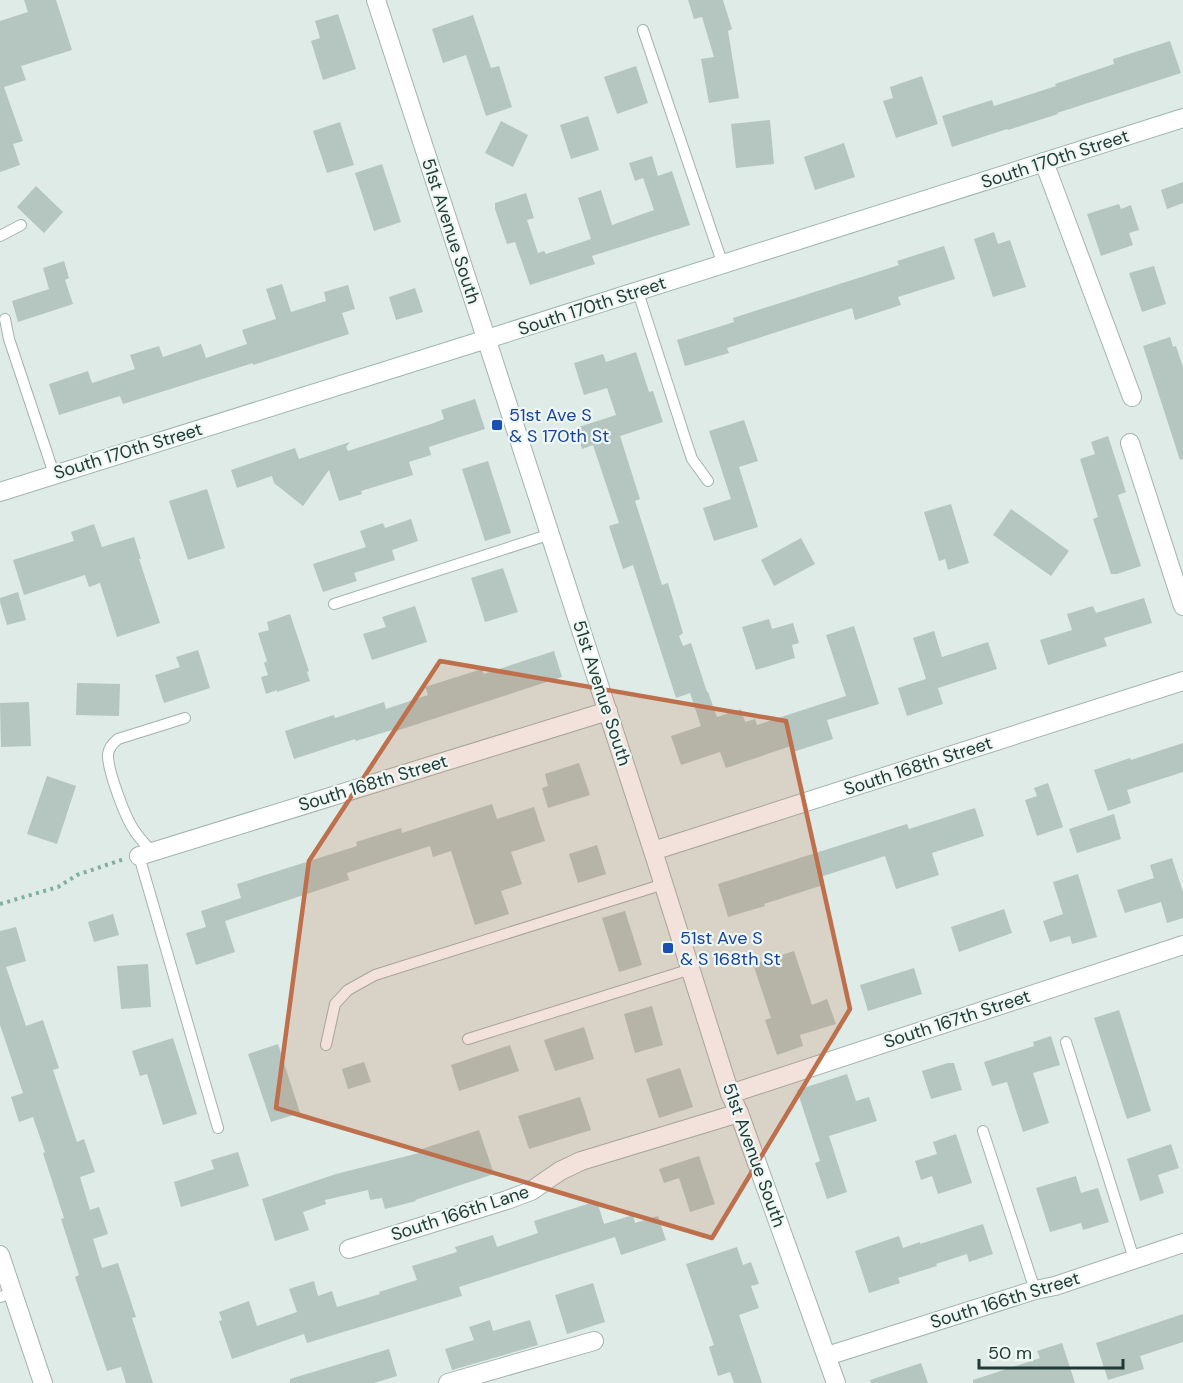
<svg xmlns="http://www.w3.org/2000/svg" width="1183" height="1383" font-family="'DM Sans',sans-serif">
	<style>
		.building { fill: #b5c5bf }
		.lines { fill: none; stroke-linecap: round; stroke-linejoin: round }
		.lane-casing { stroke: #a2b3ad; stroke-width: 12 }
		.street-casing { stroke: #a2b3ad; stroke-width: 20 }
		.secondary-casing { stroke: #9eb6af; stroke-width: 20 }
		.path { stroke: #7fafa2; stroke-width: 4; stroke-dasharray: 3 4.5; stroke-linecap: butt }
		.lane { stroke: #fff; stroke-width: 10 }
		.street { stroke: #fff; stroke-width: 18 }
		.secondary { stroke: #fff; stroke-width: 18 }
		.marked { fill: #be704d; fill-opacity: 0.2; stroke: #be704d; stroke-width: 4.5; stroke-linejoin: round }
		.transit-dot { fill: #1a4fb4; stroke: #eff7f4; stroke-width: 2 }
		.labels { text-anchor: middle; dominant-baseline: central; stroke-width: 4.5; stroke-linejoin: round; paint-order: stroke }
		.street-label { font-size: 18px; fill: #203b35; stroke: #eff7f4 }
		.transit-label { font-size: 18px; fill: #164399; stroke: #eff7f4; text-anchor: start }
	</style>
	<rect width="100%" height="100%" fill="#dfebe6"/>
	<g class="building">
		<path d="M24,0H56L72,50L21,66L26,80L4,87L23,141L13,144L20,165L0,172V21L28,12Z"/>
		<path d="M688,0H723L732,29L728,31L739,98L709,103L701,59L714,57L702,17L694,19Z"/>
		<path d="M338,14L356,69L323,80L311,41L320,38L315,21Z"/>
		<path d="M473,15L491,68L499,66L512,107L486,116L466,55L443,63L432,29Z"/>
		<path d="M1170,41L1181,73L1057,113L1058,114L1008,130L1007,129L952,147L942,116L992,100L994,106L1056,86L1055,84L1114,64L1113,59Z"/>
		<path d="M636,66L648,103L617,114L604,77Z"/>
		<path d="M922,76L938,124L896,138L883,101L893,98L890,87Z"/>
		<path d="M588,116L599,150L571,159L560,125Z"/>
		<path d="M770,120L774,164L736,168L731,124Z"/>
		<path d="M501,121L528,135L513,167L485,153Z"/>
		<path d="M340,122L354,165L327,173L313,131Z"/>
		<path d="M844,143L855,177L815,190L804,157Z"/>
		<path d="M652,156L658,176L672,171L690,225L592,256L595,264L530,285L515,242L507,244L495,209V203L526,193L534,218L527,220L538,253L544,251L546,254L591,239L578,198L601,190L612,225L654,210L643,178L635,181L629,163Z"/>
		<path d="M382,164L401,222L374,231L355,173Z"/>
		<path d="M1183,182V203L1167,209L1161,190Z"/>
		<path d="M36,186L63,212L44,233L17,207Z"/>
		<path d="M1119,204L1121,209L1131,205L1139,230L1129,233L1133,245L1101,256L1087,214Z"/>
		<path d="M994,232L998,244L1010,240L1026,287L993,297L974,239Z"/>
		<path d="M944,246L955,279L898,297L901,305L855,320L852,308L727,348L729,353L685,366L677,340L734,322L733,318L899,265L897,261Z"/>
		<path d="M64,261L69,278L65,280L73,304L18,322L12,301L49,289L43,268Z"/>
		<path d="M1154,266L1166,304L1142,312L1129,273Z"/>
		<path d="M282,284L291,312L326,301L324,292L348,285L355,309L342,313L349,334L253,365V363L123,404L120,396L59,415L49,384L88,371L92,383L135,369L130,355L159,346L163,357L201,344L206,358L247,344L242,330L276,319L266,289Z"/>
		<path d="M415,288L423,312L396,320L389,297Z"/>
		<path d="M1170,337L1173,347L1176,346L1183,367V459L1180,460L1143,346Z"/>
		<path d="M636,352L649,392L653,391L663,422L620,436L640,499L635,501L662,585L668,583L683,633L679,636L683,646L691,643L707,692H708L717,717L741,709L745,722L755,719L757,725L846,696L826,635L854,626L879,704L827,720L833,739L793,752L791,746L726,768L720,752L681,765L671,736L701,726L690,693L676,698L633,565L623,569L609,526L619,523L593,445L582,449L576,428L616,415L607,388L584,395L574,363L603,354L606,362Z"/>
		<path d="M475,399L485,429L429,447L431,455L409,462L413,475L361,491L362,494L339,501L329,470L303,506L274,483L272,476L237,488L231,470L295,448L299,459L350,442L346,447L348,451L434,423L444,419L441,410Z"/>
		<path d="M744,420L758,461L739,467L758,527L714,541L703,508L731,499L709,431Z"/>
		<path d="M1108,436L1126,492L1118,495L1141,566L1117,574H1111L1093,519L1098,517L1080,459L1095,454L1091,442Z"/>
		<path d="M488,461L511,533L485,541L462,469Z"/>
		<path d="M207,489L225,548L188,560L169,501Z"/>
		<path d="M951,504L969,563L948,570L945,559L939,561L924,512Z"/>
		<path d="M1011,509L1069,551L1051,576L993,535Z"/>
		<path d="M411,519L418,541L392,550L395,560L354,573L357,581L323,592L313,564L366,547L360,531L383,523L385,528Z"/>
		<path d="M94,524L102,547L134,537L141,559H139L160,623L117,637L100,583L89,587L85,575L24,595L13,560L74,541L71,532Z"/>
		<path d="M801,538L815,564L774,586L761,560Z"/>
		<path d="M503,568L518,612L485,622L471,578Z"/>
		<path d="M18,592L26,620L7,625L0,602V598Z"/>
		<path d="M1144,598L1152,623L1104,638L1107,646L1048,665L1040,640L1072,630L1067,614L1093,606L1096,613Z"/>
		<path d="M415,606L427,642L372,660L363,634L386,627L382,617Z"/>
		<path d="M290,614L309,671L307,672L310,681L277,692V690L266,694L261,677L268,675L264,663L267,661L258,633L269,630L267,622Z"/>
		<path d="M769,619L772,629L793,623L799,643L792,645L795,658L756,670L742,627Z"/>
		<path d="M934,631L942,657L988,642L997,669L938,688L943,704L907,716L898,688L926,679L913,638Z"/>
		<path d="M198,650L210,688L164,703L155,675L180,667L176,657Z"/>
		<path d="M554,651L562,677L396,731L395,729L356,741L355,739L294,759L285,731L334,715L335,718L384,702L386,709L428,695L425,687L482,669L484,674Z"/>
		<path d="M77,683L120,684L119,716L76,715Z"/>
		<path d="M29,702L31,746L1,747L0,703Z"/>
		<path d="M1183,743V772L1127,790L1131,803L1108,811L1094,770L1130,758L1131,760Z"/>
		<path d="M579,763L590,795L548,808L542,788L548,786L545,774Z"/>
		<path d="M47,776L76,786L57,844L27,834Z"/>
		<path d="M1048,783L1063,827L1037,836L1025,800L1037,796L1034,788Z"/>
		<path d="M492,804L497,819L534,807L545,841L511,852L522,884L501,891L509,914L475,925L451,851L433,857L430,846L347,873L349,880L225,921L235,952L196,965L186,933L206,927L201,911L241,898L237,884L357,846L356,842L401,828L402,833Z"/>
		<path d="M975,808L984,836L932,853L939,875L896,889L885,856L820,877L823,885L764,904L765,906L728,917L718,884L907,824L909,829Z"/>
		<path d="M1114,814L1121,839L1077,853L1069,829Z"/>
		<path d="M597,845L606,874L578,883L569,854Z"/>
		<path d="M1172,858L1183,892V918L1167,923L1161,902L1125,913L1117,890L1154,878L1150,865Z"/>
		<path d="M1078,874L1097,937L1072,944L1070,936L1050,942L1043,921L1063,914L1053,882Z"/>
		<path d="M1004,909L1012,933L959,952L951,927Z"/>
		<path d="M625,911L642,965L619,972L602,918Z"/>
		<path d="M113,914L119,935L94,942L88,922Z"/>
		<path d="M16,927L26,961L6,967L26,1026L43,1020L59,1068L53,1070L77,1142L84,1139L95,1172L80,1177L90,1210L99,1207L108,1234L93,1239L102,1268L118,1263L136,1317L132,1318L153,1383H126L121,1367L107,1371L75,1277L79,1275L61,1219L64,1218L43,1153L45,1152L33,1117L19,1122L11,1097L23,1093L0,1025V931Z"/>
		<path d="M794,951L812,1005L827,999L836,1024L800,1035L803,1046L777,1055L765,1020L771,1018L753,964Z"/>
		<path d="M148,964L151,1007L121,1009L117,966Z"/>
		<path d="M914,968L922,994L868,1011L860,985Z"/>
		<path d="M652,1006L663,1045L635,1053L624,1014Z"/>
		<path d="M1119,1010L1151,1111L1127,1119L1094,1018Z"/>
		<path d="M584,1027L594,1059L555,1071L544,1040Z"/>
		<path d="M1051,1036L1060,1065L1033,1073L1049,1123L1023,1132L1007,1082L992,1086L984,1062L1034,1046L1033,1042Z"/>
		<path d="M173,1038L197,1114L163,1125L147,1074L140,1076L132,1051Z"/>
		<path d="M278,1044L300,1113L271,1122L248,1054Z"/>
		<path d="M510,1045L519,1071L459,1091L451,1065Z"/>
		<path d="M364,1062L371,1082L348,1089L342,1069Z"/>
		<path d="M948,1063H954L962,1090L931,1099L922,1071Z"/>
		<path d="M680,1068L693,1107L659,1118L646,1079Z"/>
		<path d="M847,1074L856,1101L869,1097L877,1121L829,1136L847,1192L827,1199L815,1163L820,1161L797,1090Z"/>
		<path d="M580,1097L591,1130L529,1149L518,1116Z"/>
		<path d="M479,1130L494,1174L415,1200L416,1201L385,1209L382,1198L370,1200L368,1190L325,1200L326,1204L303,1212L309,1230L275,1241L262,1199L336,1174L423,1152L422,1149Z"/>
		<path d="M956,1134L972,1183L938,1194L932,1176L921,1180L915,1161L937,1154L933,1142Z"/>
		<path d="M1171,1144L1179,1168L1158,1175L1164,1193L1140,1201L1127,1159Z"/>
		<path d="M238,1152L249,1186L181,1207L174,1182L214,1169L211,1160Z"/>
		<path d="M699,1156L715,1204L690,1212L679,1178L664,1183L659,1169Z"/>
		<path d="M1076,1176L1081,1193L1098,1188L1109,1222L1083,1230L1081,1223L1050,1232L1036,1188Z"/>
		<path d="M597,1201L604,1224L633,1215L635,1223L658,1216L666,1240L621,1255L615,1237L459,1287L462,1296L307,1343L304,1334L232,1359L219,1321L222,1320L219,1312L249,1301L257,1326L297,1312L289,1289L314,1281L318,1296L332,1291L337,1307L380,1294L379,1292L417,1280L412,1266L457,1252L455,1247L493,1235L497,1247L538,1233L534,1221Z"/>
		<path d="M983,1224L993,1254L969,1262L967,1254L936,1264L937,1266L898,1278L900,1283L869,1293L855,1251L899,1236L903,1248L920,1242V1244Z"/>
		<path d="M737,1247L743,1265L751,1262L759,1284L751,1286L759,1308L739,1315L762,1383H734L730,1372L718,1376L709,1347L714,1345L686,1264Z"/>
		<path d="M593,1283L605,1322L567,1334L555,1295Z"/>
		<path d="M1183,1314V1342L1140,1356L1144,1369L1108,1380L1096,1343Z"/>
		<path d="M490,1320L493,1331L530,1320L538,1345L452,1370L445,1349L474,1340L469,1327Z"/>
		<path d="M1062,1343L1075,1383H973V1380L1040,1358L1037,1351Z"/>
		<path d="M389,1349L397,1376L374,1383H290V1379Z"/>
		<path d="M921,1363L928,1383H871L870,1380Z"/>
	</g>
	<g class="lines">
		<defs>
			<g id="lane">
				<path d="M643,30L723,265"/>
				<path d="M0,236L21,225"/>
				<path d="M638,292L686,441L692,459L708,481"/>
				<path d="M5,319L9,339L54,474"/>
				<path d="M334,604L551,534"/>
				<path d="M152,852C146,845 139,838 134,830C125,817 107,769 108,754C109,747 113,743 118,739L185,718"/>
				<path d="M139,856L218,1128"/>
				<path d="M468,1039L691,969"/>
				<path d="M1066,1042L1134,1259"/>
				<path d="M326,1045L335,1004L348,990L375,975L664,884"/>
				<path d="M983,1131L1035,1290"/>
				<path d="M0,1297L13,1293"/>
			</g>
			<g id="street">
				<path d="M376,0L653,851L730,1094L739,1113L836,1383"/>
				<path d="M1044,162L1132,397"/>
				<path d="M1130,443L1183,606"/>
				<path d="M653,851L1183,681"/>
				<path d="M139,856L608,711"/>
				<path d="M730,1094L1183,945"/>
				<path d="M349,1249L507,1200L531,1191L560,1171L581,1161L739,1113"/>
				<path d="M0,1255L43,1383"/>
				<path d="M827,1356L1035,1290L1055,1286L1183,1243"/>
				<path d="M448,1383L594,1341"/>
			</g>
			<path id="secondary" d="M0,492L487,339L1183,118"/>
		</defs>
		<use href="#lane" class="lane-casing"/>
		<use href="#street" class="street-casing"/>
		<use href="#secondary" class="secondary-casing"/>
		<path class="path" d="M0,904L58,887L77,875L124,859"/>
		<use href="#lane" class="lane"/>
		<use href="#street" class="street"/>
		<use href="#secondary" class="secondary"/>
	</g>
	<path class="marked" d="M440,661L786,721L850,1009L712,1238L276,1108L309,861Z"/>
	<g class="transit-dot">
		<rect x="491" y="419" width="12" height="12" rx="3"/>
		<rect x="662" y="942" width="12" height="12" rx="3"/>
	</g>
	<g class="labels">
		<g class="street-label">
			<text transform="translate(1055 159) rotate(-18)">South 170th Street</text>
			<text transform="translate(451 231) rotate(72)">51st Avenue South</text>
			<text transform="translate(592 306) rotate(-18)">South 170th Street</text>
			<text transform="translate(128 451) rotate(-17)">South 170th Street</text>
			<text transform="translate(602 693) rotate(72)">51st Avenue South</text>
			<text transform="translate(918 766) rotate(-18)">South 168th Street</text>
			<text transform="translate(373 783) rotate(-17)">South 168th Street</text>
			<text transform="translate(957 1019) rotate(-18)">South 167th Street</text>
			<text transform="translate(754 1155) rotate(70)">51st Avenue South</text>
			<text transform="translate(460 1213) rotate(-18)">South 166th Lane</text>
			<text transform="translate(1005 1300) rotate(-17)">South 166th Street</text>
		</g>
		<g class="transit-label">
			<text x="509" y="415">51st Ave S<tspan x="509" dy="21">&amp; S 170th St</tspan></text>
			<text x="680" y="938">51st Ave S<tspan x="680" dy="21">&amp; S 168th St</tspan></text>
		</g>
	</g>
	<path d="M979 1359v9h144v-9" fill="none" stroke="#203b35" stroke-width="3"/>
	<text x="988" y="1359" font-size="18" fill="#203b35" stroke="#eff7f4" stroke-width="4.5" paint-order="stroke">50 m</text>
</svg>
